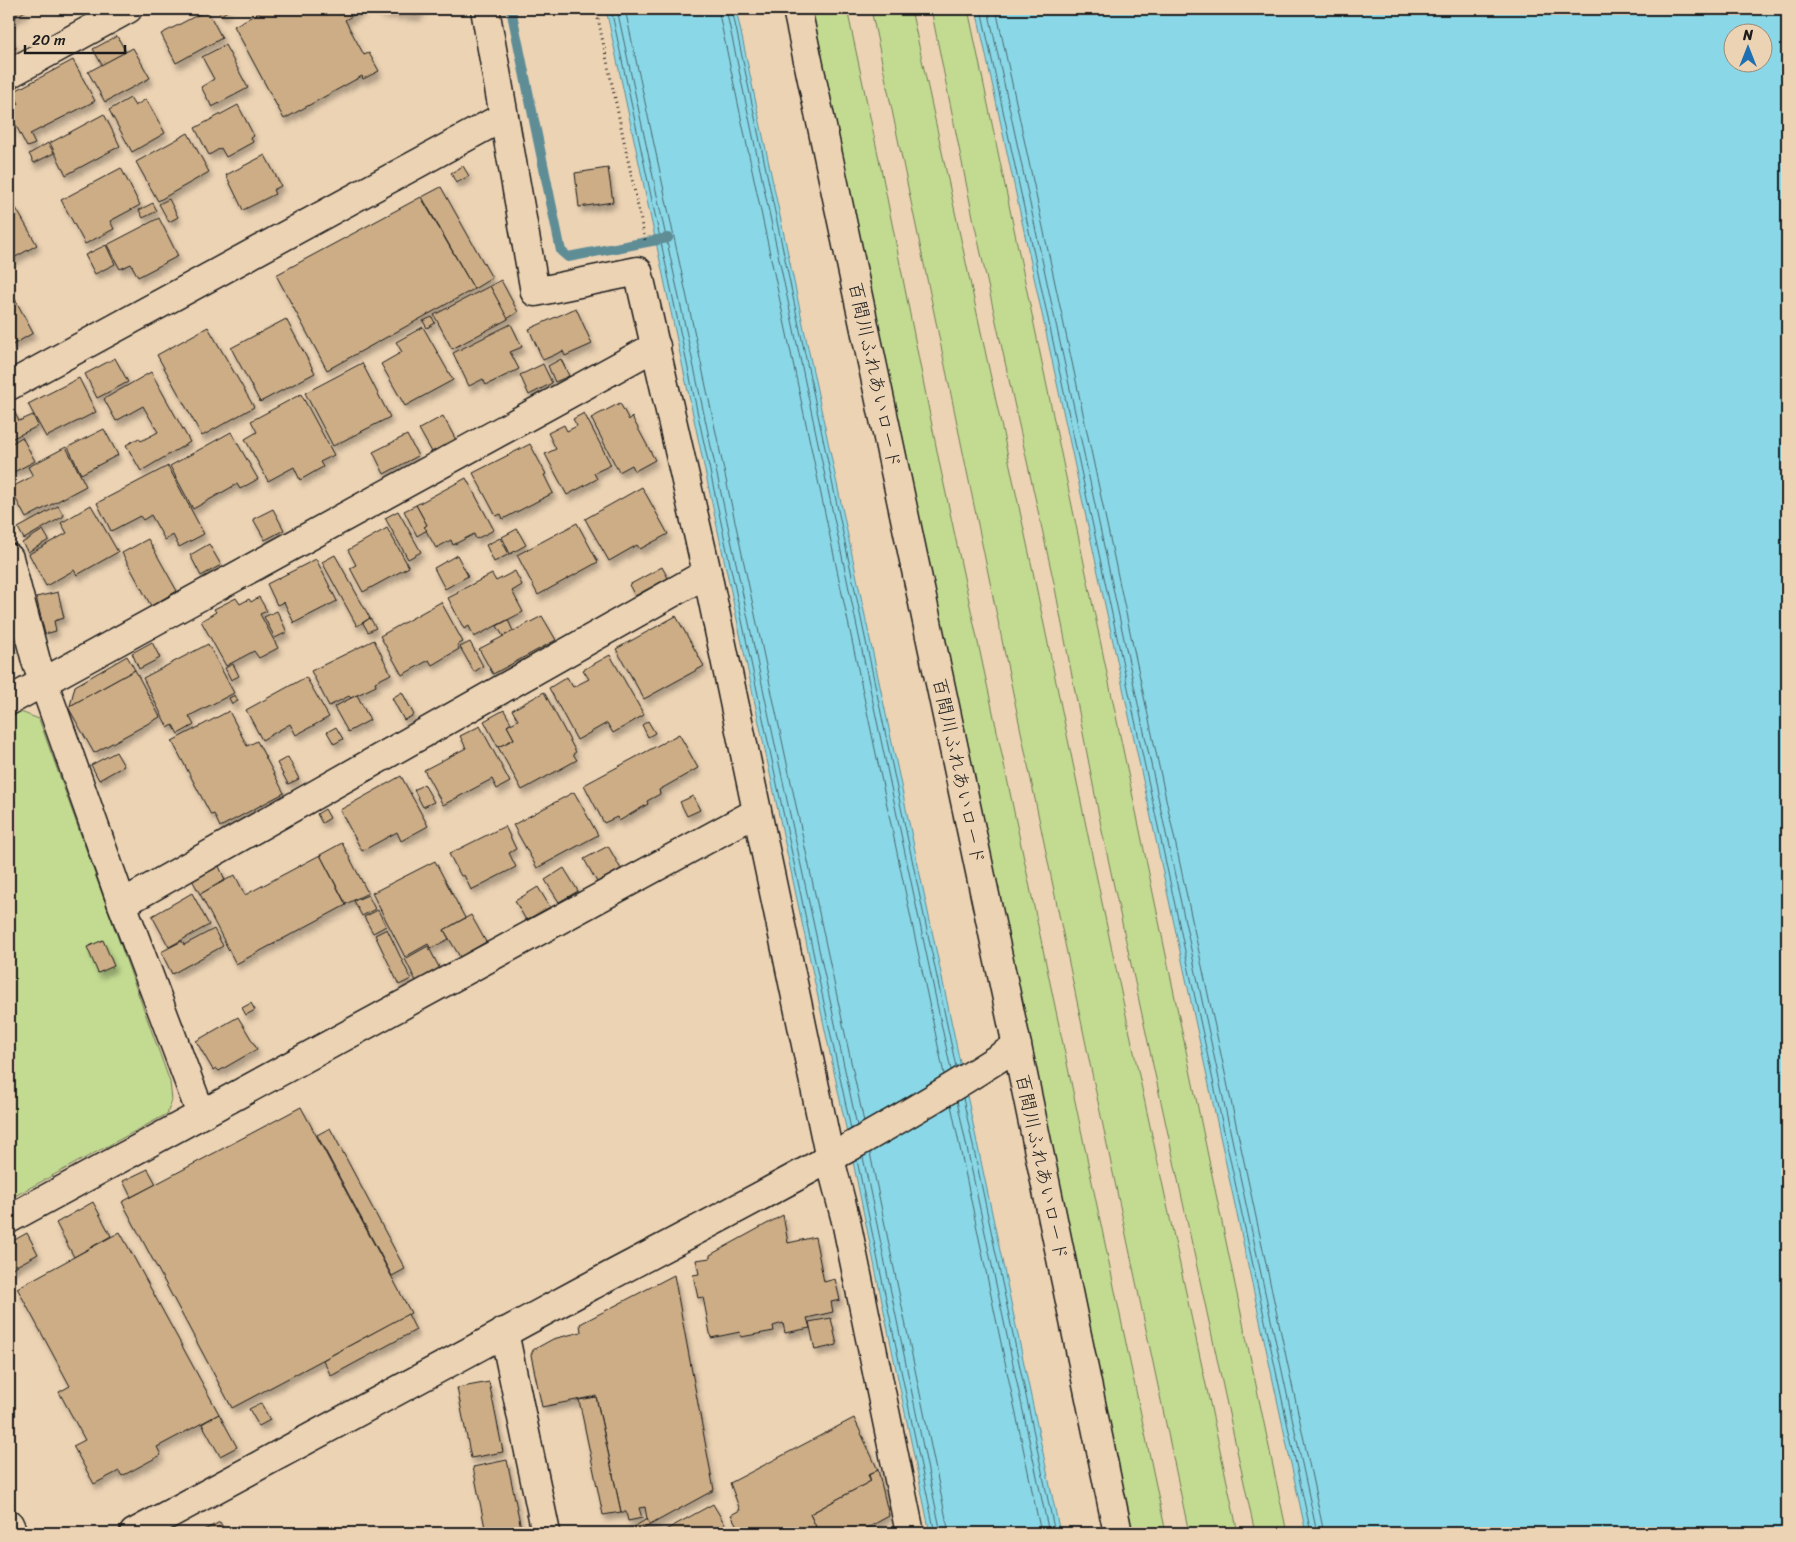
<svg xmlns="http://www.w3.org/2000/svg" width="1796" height="1542" font-family="Sriracha,'Klee One',sans-serif">
	<style>
		.green { fill: #c2db91; stroke: #6f7c56 }
		.water { fill: #8ad8e7; stroke: #5e8d96; fill-rule: evenodd }
		.lines { fill: none; stroke-linecap: round; stroke-linejoin: round }
		.shore { stroke: #48676d; stroke-width: 1 }
		.stream { stroke: #5e8d96; stroke-width: 10 }
		.building { fill: #ccad86; stroke: #1c1c1c; filter: url(#shadow) }
		.minor-casing { stroke: #1c1c1c; stroke-width: 31 }
		.tertiary-casing { stroke: #1c1c1c; stroke-width: 31 }
		.path { stroke: #1c1c1c; stroke-width: 3; stroke-dasharray: 1 4; stroke-linecap: butt }
		.minor { stroke: #ecd3b4; stroke-width: 28 }
		.tertiary { stroke: #ecd3b4; stroke-width: 28 }
		.labels { text-anchor: middle; dominant-baseline: central; stroke-width: 4; stroke-linejoin: round; paint-order: stroke }
		.street-label { font-size: 19px; fill: #1c1c1c; stroke: #ecd3b4 }
	</style>
	<defs>
		<filter id="shadow"><feDropShadow dx="3" dy="5.5" stdDeviation="2.5" flood-color="#0004"/></filter>
	</defs>
	<rect width="100%" height="100%" fill="#ecd3b4"/>
	<filter id="ink" filterUnits="userSpaceOnUse"><feTurbulence type="fractalNoise" baseFrequency=".02" numOctaves="2"/><feDisplacementMap in="SourceGraphic" scale="10" xChannelSelector="R" yChannelSelector="G"/><feConvolveMatrix kernelMatrix="1 2 1 2 8 2 1 2 1" color-interpolation-filters="sRGB"/></filter>
	<g filter="url(#ink)">
		<g class="green">
			<path d="M812,9H847L883,178L940,466L997,731L1166,1533H1130Z"/>
			<path d="M871,9H911L1032,567L1110,941L1238,1533H1189L1090,1064Z"/>
			<path d="M931,9H968L1287,1533H1255L1102,831L1054,583L974,222Z"/>
			<path d="M18,711L39,719L170,1082L172,1100L167,1114L9,1199V716Z"/>
		</g>
		<g class="water">
			<path d="M606,9H736L1060,1533H930L845,1123Z"/>
			<path d="M976,9H1787V1533H1306ZM1734,32H1764V62H1734Z"/>
		</g>
		<g class="lines">
			<g class="shore">
				<path d="M611,9L851,1129"/>
				<path d="M617,9L857,1126"/>
				<path d="M625,9L864,1122"/>
				<path d="M718,9L944,1074"/>
				<path d="M726,9L951,1070"/>
				<path d="M732,9L956,1067"/>
				<path d="M981,9L1311,1533"/>
				<path d="M988,9L1317,1533"/>
				<path d="M996,9L1324,1533"/>
				<path d="M963,1098L1055,1533"/>
				<path d="M957,1101L1049,1533"/>
				<path d="M951,1105L1041,1533"/>
				<path d="M870,1153L949,1533"/>
				<path d="M863,1157L941,1533"/>
				<path d="M857,1160L935,1533"/>
			</g>
			<path class="stream" d="M511,9L561,251L568,257L668,238"/>
		</g>
		<g class="building">
			<path d="M9,9H27V10L9,21Z"/>
			<path d="M217,9H228L229,10L221,15Z"/>
			<path d="M266,9H364L345,20L364,55L369,53L379,71L363,79L362,76L284,119L234,26Z"/>
			<path d="M376,9H423L417,15L380,12Z"/>
			<path d="M207,10L222,38L176,63L161,34Z"/>
			<path d="M9,36L16,48L9,51Z"/>
			<path d="M117,36L126,52L102,65L93,49Z"/>
			<path d="M225,45L248,88L212,107L201,87L214,79L202,57Z"/>
			<path d="M133,48L150,78L105,102L88,72Z"/>
			<path d="M73,60L95,101L30,134L35,144L27,147L9,112V109L19,104L13,92Z"/>
			<path d="M130,98L135,106L146,99L165,133L132,152L109,110Z"/>
			<path d="M238,105L254,136L251,138L253,142L226,157L221,148L209,155L195,128Z"/>
			<path d="M104,114L120,146L66,175L50,143Z"/>
			<path d="M188,133L209,172L158,201L136,162Z"/>
			<path d="M48,143L54,153L34,163L29,154Z"/>
			<path d="M265,155L281,186L273,190L275,194L243,210L226,175Z"/>
			<path d="M463,166L469,176L456,183L451,173Z"/>
			<path d="M121,168L140,205L110,221L114,229L85,244L61,200Z"/>
			<path d="M608,168L613,202L579,207L575,173Z"/>
			<path d="M441,187L492,278L474,289L422,197Z"/>
			<path d="M421,197L474,289L327,370L276,275Z"/>
			<path d="M169,199L178,217L169,222L159,204Z"/>
			<path d="M153,203L157,211L143,218L139,210Z"/>
			<path d="M16,208L37,245L10,260L9,256V212Z"/>
			<path d="M159,218L178,256L138,277L131,264L120,269L107,245Z"/>
			<path d="M106,245L115,264L95,274L85,255Z"/>
			<path d="M501,280L518,312L507,319L490,286Z"/>
			<path d="M490,286L508,319L452,349L434,315Z"/>
			<path d="M15,299L33,333L9,347V303Z"/>
			<path d="M576,308L592,344L565,356L563,351L543,360L529,329Z"/>
			<path d="M432,317L435,323L427,328L423,321Z"/>
			<path d="M286,319L315,373L260,402L231,348Z"/>
			<path d="M511,324L522,347L510,352L519,369L486,385L483,379L469,386L453,353Z"/>
			<path d="M208,327L254,407L202,436L157,355Z"/>
			<path d="M423,327L453,380L405,406L381,364L402,352L396,342Z"/>
			<path d="M115,358L128,382L97,398L85,374Z"/>
			<path d="M561,359L569,376L555,382L548,366Z"/>
			<path d="M362,363L390,417L333,446L305,393Z"/>
			<path d="M543,364L552,383L529,395L520,375Z"/>
			<path d="M151,372L190,442L141,471L126,445L139,438L141,441L158,432L143,406L116,421L104,399Z"/>
			<path d="M79,378L96,412L46,437L28,404Z"/>
			<path d="M301,394L334,455L320,462L323,467L300,480L294,467L268,481L245,439L257,432L251,421Z"/>
			<path d="M620,403L629,420L632,417L655,460L635,471L632,465L619,472L591,418Z"/>
			<path d="M14,411L19,421L33,415L38,426L9,440V414Z"/>
			<path d="M584,413L611,465L594,473L597,479L567,495L545,454L556,449L548,433L564,425L567,431L577,426L573,419Z"/>
			<path d="M443,416L456,440L432,452L419,429Z"/>
			<path d="M104,429L118,455L81,474L68,447Z"/>
			<path d="M231,432L258,479L240,489L237,484L193,509L170,466Z"/>
			<path d="M407,435L418,456L384,474L373,452Z"/>
			<path d="M22,437L35,461L14,472L9,463V445Z"/>
			<path d="M530,444L546,474L544,475L553,493L503,519L501,514L496,516L473,473Z"/>
			<path d="M66,447L86,486L26,518L10,488L33,476L28,467Z"/>
			<path d="M168,466L204,534L179,547L173,535L165,540L151,515L143,520L140,516L111,531L97,503Z"/>
			<path d="M466,478L494,530L476,539L474,534L453,545L451,540L436,548L424,527L427,525L416,505Z"/>
			<path d="M642,487L668,534L640,549L637,545L609,561L585,519Z"/>
			<path d="M91,505L118,552L77,575L74,570L46,586L29,554L67,533L61,523Z"/>
			<path d="M416,505L427,525L424,527L427,530L417,536L404,511Z"/>
			<path d="M58,506L64,516L24,539L18,528Z"/>
			<path d="M273,509L284,530L265,540L253,519Z"/>
			<path d="M398,511L421,552L408,559L385,518Z"/>
			<path d="M577,523L598,562L538,595L517,555Z"/>
			<path d="M387,528L409,567L363,592L350,568L356,565L348,550Z"/>
			<path d="M517,529L526,545L510,554L502,537Z"/>
			<path d="M43,530L49,540L28,552L22,543Z"/>
			<path d="M500,538L509,554L494,562L486,545Z"/>
			<path d="M148,539L177,591L151,606L122,553Z"/>
			<path d="M209,544L221,565L201,576L190,555Z"/>
			<path d="M335,555L370,618L357,626L322,562Z"/>
			<path d="M457,555L468,576L445,589L434,568Z"/>
			<path d="M316,559L337,601L294,623L284,602L277,605L267,584Z"/>
			<path d="M662,567L668,578L635,596L629,585Z"/>
			<path d="M515,571L522,585L512,591L523,612L474,637L469,626L464,629L448,598L458,593L457,592L492,574L496,581Z"/>
			<path d="M58,592L64,618L54,621L56,631L45,634L36,597Z"/>
			<path d="M259,597L267,611L260,614L278,648L259,658L254,651L226,666L201,621L216,612L214,609L236,598L240,604L249,599L251,602Z"/>
			<path d="M441,602L463,642L457,645L459,649L432,665L429,660L402,675L380,636Z"/>
			<path d="M277,611L287,632L275,638L264,617Z"/>
			<path d="M542,616L556,640L493,674L479,649Z"/>
			<path d="M676,616L704,666L644,699L616,649Z"/>
			<path d="M370,618L376,628L368,632L363,623Z"/>
			<path d="M508,620L513,631L503,636L497,626Z"/>
			<path d="M374,640L391,674L375,682L376,686L351,698L349,696L329,706L311,671Z"/>
			<path d="M152,642L160,658L139,669L132,653Z"/>
			<path d="M470,642L483,666L474,672L460,647Z"/>
			<path d="M208,644L234,693L189,716L194,725L178,734L173,725L168,728L143,678Z"/>
			<path d="M610,655L644,715L613,733L607,723L577,740L549,688L567,677L573,687L589,679L583,670Z"/>
			<path d="M127,656L135,670L70,706L75,686Z"/>
			<path d="M233,664L239,676L231,680L225,668Z"/>
			<path d="M135,670L160,717L94,753L68,707Z"/>
			<path d="M306,677L329,717L296,735L290,724L262,740L246,710Z"/>
			<path d="M402,692L414,715L404,720L392,698Z"/>
			<path d="M544,692L576,752L573,754L577,760L522,790L498,747L514,739L507,726L518,720L512,710Z"/>
			<path d="M235,695L238,701L232,704L229,698Z"/>
			<path d="M357,695L370,720L348,732L334,707Z"/>
			<path d="M504,710L511,723L507,726L514,739L498,747L484,721Z"/>
			<path d="M229,711L247,746L257,741L284,793L220,827L214,814L211,815L172,741Z"/>
			<path d="M648,721L655,733L648,737L642,725Z"/>
			<path d="M480,726L510,782L497,789L492,779L443,805L424,770L466,748L460,736Z"/>
			<path d="M336,727L343,739L334,744L327,732Z"/>
			<path d="M679,734L698,768L659,790L660,794L647,801L648,804L619,821L617,817L604,823L584,785Z"/>
			<path d="M116,752L124,766L99,780L91,765Z"/>
			<path d="M288,757L299,779L288,784L277,763Z"/>
			<path d="M401,776L428,826L401,841L397,832L362,851L340,810Z"/>
			<path d="M424,784L434,802L423,807L414,790Z"/>
			<path d="M574,792L598,835L537,868L513,825Z"/>
			<path d="M693,796L700,810L687,816L680,802Z"/>
			<path d="M325,809L330,818L322,823L317,814Z"/>
			<path d="M505,826L516,849L509,853L516,867L471,890L464,875L461,876L449,854Z"/>
			<path d="M342,843L368,893L346,904L320,855Z"/>
			<path d="M608,846L621,869L597,882L584,859Z"/>
			<path d="M320,855L346,905L236,964L200,894L235,875L245,895Z"/>
			<path d="M435,861L465,918L444,930L449,939L431,948L428,944L405,957L372,893Z"/>
			<path d="M219,866L225,880L200,894L192,880Z"/>
			<path d="M564,868L578,891L559,902L545,880Z"/>
			<path d="M538,887L550,907L526,920L515,901Z"/>
			<path d="M192,893L209,925L169,947L152,916Z"/>
			<path d="M368,895L375,909L362,916L354,901Z"/>
			<path d="M378,910L386,926L373,933L364,917Z"/>
			<path d="M471,915L486,942L460,957L444,930Z"/>
			<path d="M214,929L223,946L172,974L161,952L182,941L184,945Z"/>
			<path d="M387,929L411,979L399,985L375,935Z"/>
			<path d="M103,940L114,966L98,973L87,947Z"/>
			<path d="M428,946L440,969L416,981L405,959Z"/>
			<path d="M251,1003L255,1010L246,1015L242,1008Z"/>
			<path d="M238,1017L257,1049L219,1071L216,1068L213,1070L196,1041Z"/>
			<path d="M301,1107L411,1313L232,1408L122,1202Z"/>
			<path d="M330,1128L405,1269L392,1276L317,1135Z"/>
			<path d="M148,1169L156,1184L131,1197L123,1181Z"/>
			<path d="M93,1202L111,1236L74,1257L56,1223Z"/>
			<path d="M783,1215L788,1243L815,1237L824,1282L835,1279L840,1300L831,1302L833,1312L807,1318L810,1328L785,1333L783,1323L773,1326L774,1331L741,1337L740,1332L711,1338L703,1297L698,1298L693,1275L699,1274L696,1260L710,1258V1255Z"/>
			<path d="M120,1232L219,1414L157,1447L161,1455L122,1476L119,1471L94,1484L73,1446L85,1440L59,1392L70,1386L17,1288Z"/>
			<path d="M27,1233L38,1254L9,1270V1243Z"/>
			<path d="M674,1275L714,1490L650,1525L647,1519L645,1507L639,1508L642,1518L628,1521L626,1512H621L596,1396L542,1407L531,1355L533,1350L553,1339L581,1332L580,1324Z"/>
			<path d="M408,1314L416,1330L331,1376L323,1360Z"/>
			<path d="M831,1318L837,1345L815,1350L809,1322Z"/>
			<path d="M489,1382L503,1452L471,1458L457,1388Z"/>
			<path d="M596,1397L621,1512L603,1515L579,1400Z"/>
			<path d="M261,1403L270,1420L259,1426L249,1409Z"/>
			<path d="M219,1414L237,1447L220,1456L202,1424Z"/>
			<path d="M854,1418L878,1470L868,1475L871,1481L810,1514L819,1533H741L731,1515L740,1510L730,1483Z"/>
			<path d="M507,1460L522,1533H486L473,1467Z"/>
			<path d="M878,1470L889,1516L858,1533H819L810,1514L871,1481L869,1475Z"/>
			<path d="M713,1504L730,1533H660Z"/>
			<path d="M647,1519L650,1525L636,1533H624Z"/>
			<path d="M220,1522L226,1533H198Z"/>
		</g>
		<g class="lines">
			<defs>
				<g id="minor">
					<path d="M485,9L535,292L638,271L707,573L830,1159L846,1221L910,1533"/>
					<path d="M9,74L128,9"/>
					<path d="M9,386L503,117"/>
					<path d="M9,558L36,661L122,904L201,1114"/>
					<path d="M9,701L656,346"/>
					<path d="M122,904L707,573"/>
					<path d="M9,1219L757,812"/>
					<path d="M504,1332L546,1533"/>
					<path d="M9,1524L13,1533"/>
				</g>
				<g id="tertiary">
					<path d="M797,9L1017,1046L1118,1533"/>
					<path d="M134,1533C286,1451 437,1368 589,1287C734,1210 880,1136 1017,1046"/>
				</g>
			</defs>
			<use href="#minor" class="minor-casing"/>
			<use href="#tertiary" class="tertiary-casing"/>
			<path class="path" d="M596,9L645,240"/>
			<use href="#minor" class="minor"/>
			<use href="#tertiary" class="tertiary"/>
		</g>
	</g>
	<g class="labels">
		<g class="street-label">
			<text transform="translate(875 375) rotate(78)">百間川ふれあいロード</text>
			<text transform="translate(959 771) rotate(78)">百間川ふれあいロード</text>
			<text transform="translate(1042 1167) rotate(78)">百間川ふれあいロード</text>
		</g>
	</g>
	<rect width="1796" height="1542" fill="none" stroke="#ecd3b4" stroke-width="30"/>
	<rect x="15" y="15" width="1766" height="1512" fill="none" stroke="#1c1c1c" stroke-width="2" filter="url(#ink)"/>
	<g transform="translate(1748 48)"><circle r="24" fill="#ecd3b4" stroke="#998a77"/>
	<path d="M0-4L9 19L0 12L-9 19Z" fill="#1f6fb2"/>
	<text y="-8" font-size="14" font-weight="bold" text-anchor="middle" fill="#1c1c1c">N</text>
	</g>
	<path d="M25 45v8h100v-8" fill="none" stroke="#1c1c1c" stroke-width="2.5"/>
	<text x="32" y="45" font-size="15" fill="#1c1c1c" stroke="#ecd3b4" stroke-width="4" paint-order="stroke">20 m</text>
</svg>
